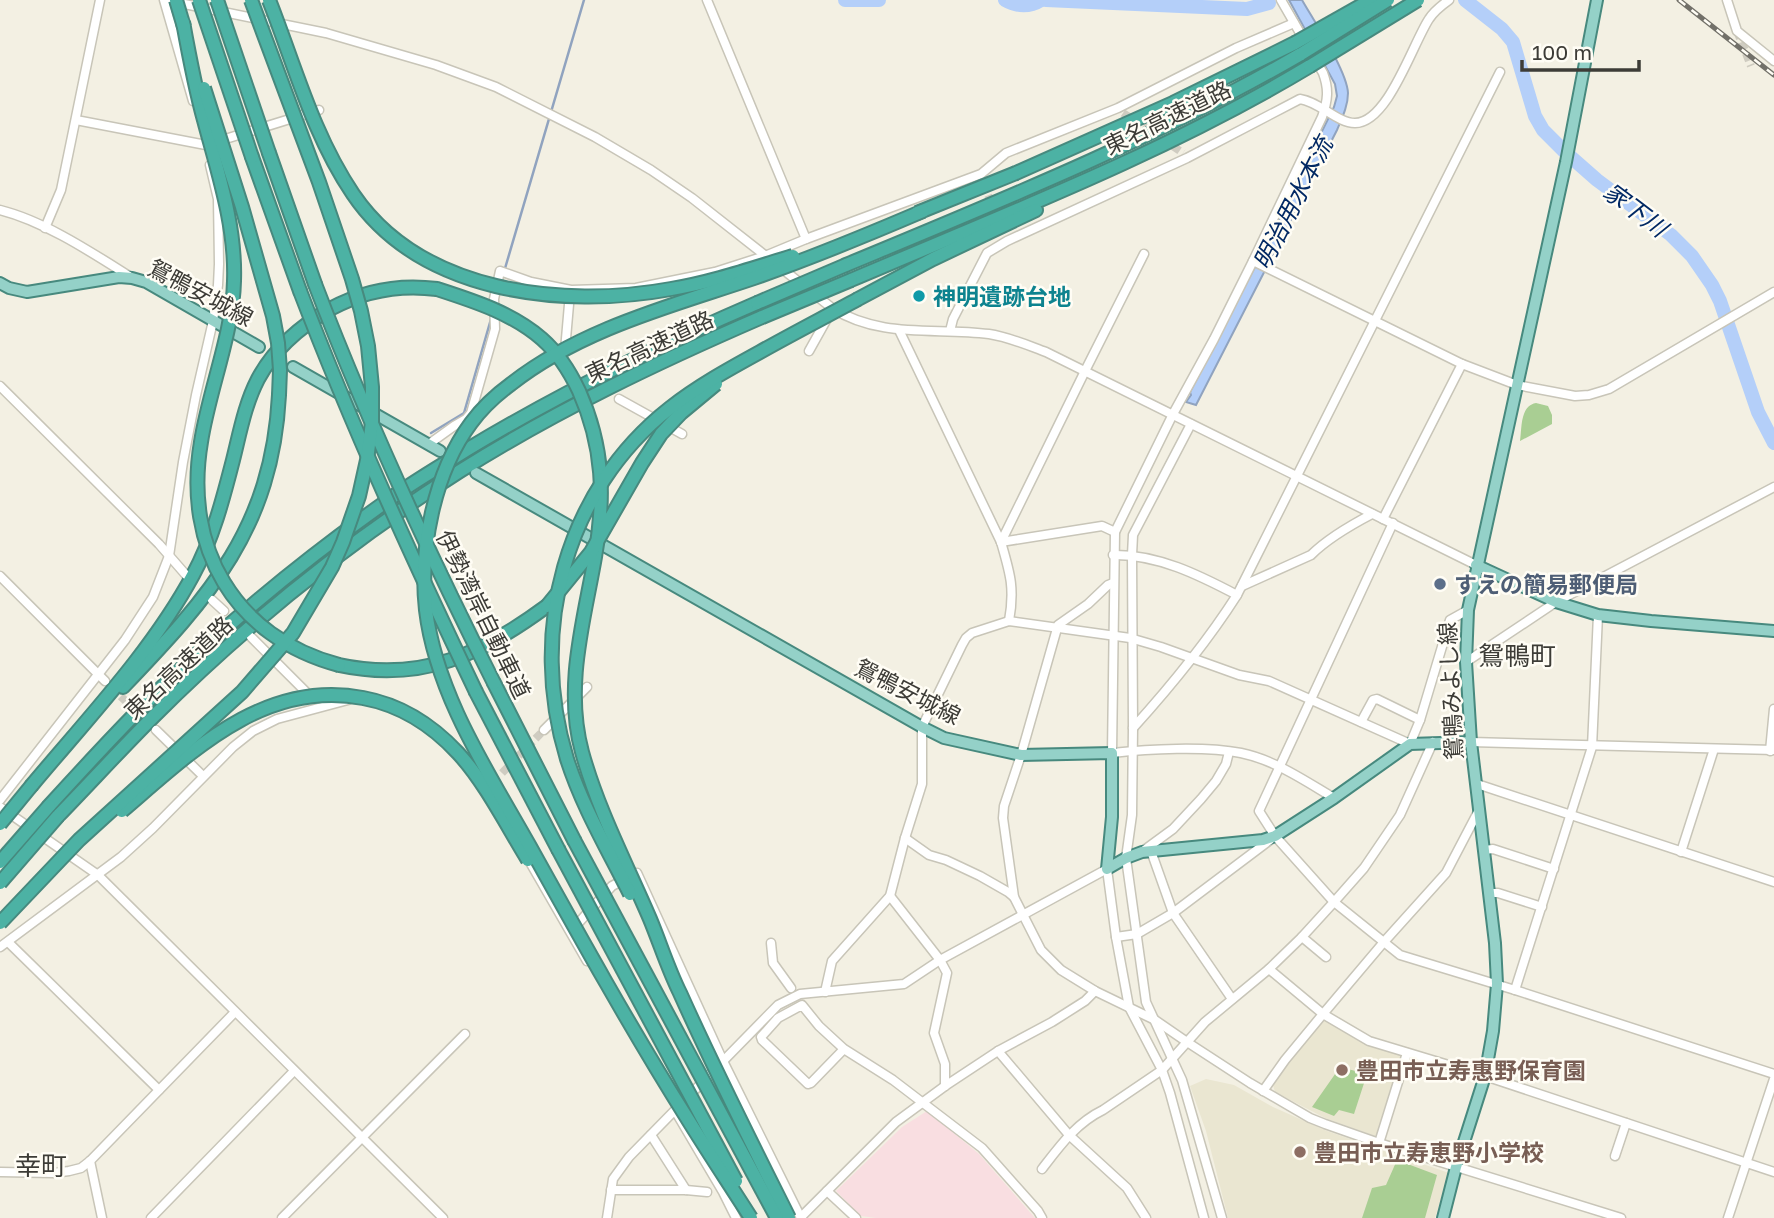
<svg xmlns="http://www.w3.org/2000/svg" width="1774" height="1218" font-family="'Golos Text','Noto Sans JP',sans-serif">
	<style>
		.industrial { fill: #f9dee1 }
		.built { fill: #eae6d1 }
		.green { fill: #a9ce93 }
		.water { fill: #b4cff9; stroke: #90a3bf; stroke-width: 2 }
		.lines { fill: none; stroke-linecap: round; stroke-linejoin: round }
		.stream { stroke: #90a3bf; stroke-width: 2.5 }
		.river { stroke: #b4cff9; stroke-width: 14 }
		.minor-tunnel { stroke: #cfccc1; stroke-width: 8; stroke-dasharray: 8 4; stroke-linecap: butt }
		.minor-casing { stroke: #c8c5b8; stroke-width: 11 }
		.major-casing { stroke: #47897e; stroke-width: 14 }
		.highway-casing { stroke: #47897e; stroke-width: 16 }
		.minor { stroke: #fff; stroke-width: 8 }
		.major { stroke: #94d1c8; stroke-width: 10 }
		.highway { stroke: #4cb2a4; stroke-width: 12 }
		.rail-casing { stroke: #727069; stroke-width: 5 }
		.rail { stroke: #fffdf5; stroke-width: 2.5; stroke-dasharray: 8; stroke-linecap: butt }
		.highway-bridge-casing { stroke: #47897e; stroke-width: 16; stroke-linecap: butt }
		.highway-bridge { stroke: #4cb2a4; stroke-width: 12 }
		.culture-dot { fill: #0f9aa8; stroke: #fffdf5; stroke-width: 2.5 }
		.service-dot { fill: #5c6f8a; stroke: #fffdf5; stroke-width: 2.5 }
		.education-dot { fill: #8d6e63; stroke: #fffdf5; stroke-width: 2.5 }
		.labels { text-anchor: middle; dominant-baseline: central; stroke-width: 5; stroke-linejoin: round; paint-order: stroke }
		.street-label { font-size: 23px; fill: #3d3c37; stroke: #fffdf5 }
		.culture-label { font-size: 23px; font-weight: bold; fill: #0d838f; stroke: #fffdf5; text-anchor: start }
		.service-label { font-size: 23px; font-weight: bold; fill: #4e5e75; stroke: #fffdf5; text-anchor: start }
		.education-label { font-size: 23px; font-weight: bold; fill: #785e54; stroke: #fffdf5; text-anchor: start }
		.water-label { font-size: 24px; font-style: italic; fill: #022964; stroke: #fffdf5 }
		.quarter-label { font-size: 26px; fill: #3d3c37; stroke: #fffdf5 }
	</style>
	<rect width="100%" height="100%" fill="#f3f0e3"/>
	<path class="industrial" d="M927,1111L979,1154L1035,1218H876L861,1216L836,1191L902,1127Z"/>
	<g class="built">
		<path d="M1324,1019L1369,1045L1402,1054L1404,1056L1381,1134L1375,1136L1325,1118L1275,1092L1273,1085L1321,1020Z"/>
		<path d="M1206,1079L1234,1085L1273,1107L1327,1131L1449,1173L1435,1218H1228L1206,1131L1190,1086Z"/>
	</g>
	<g class="green">
		<path d="M1536,403L1548,406L1552,415V424L1520,441C1522,427 1520,406 1536,403Z"/>
		<path d="M1340,1067L1367,1074L1354,1114L1339,1110L1334,1116L1312,1107Z"/>
		<path d="M1397,1160L1437,1175L1425,1218H1362L1372,1188L1386,1185Z"/>
	</g>
	<path class="water" d="M1289,0H1302C1314,21 1347,71 1348,93C1348,106 1342,118 1337,130L1196,405L1186,402L1191,395L1190,392L1259,259L1334,107L1337,96L1335,84Z"/>
	<g class="lines">
		<g class="stream">
			<path d="M501,282L584,0"/>
			<path d="M431,433L464,413L491,319"/>
		</g>
		<g class="river">
			<path d="M845,0H879"/>
			<path d="M1005,0C1017,7 1030,7 1041,0"/>
			<path d="M1046,0L1247,9L1269,3"/>
			<path d="M1465,0L1502,29L1513,42L1535,116L1543,130L1564,151L1597,180L1671,235L1692,256L1712,285L1720,301L1758,412L1774,443"/>
		</g>
		<g class="minor-tunnel">
			<path d="M1737,31L1751,66"/>
			<path d="M1123,113L1183,153"/>
			<path d="M984,184L998,221"/>
			<path d="M112,688L156,730"/>
			<path d="M502,773L544,730"/>
		</g>
		<defs>
			<g id="minor">
				<path d="M164,0L193,101"/>
				<path d="M165,0L326,33L436,65L496,87L595,137L651,170L692,198L832,308C881,339 935,327 989,334C1009,337 1027,345 1046,352L1476,565"/>
				<path d="M707,0L806,239"/>
				<path d="M1281,0L1323,73C1329,89 1328,100 1322,117L1253,261L1214,339L1173,414L1115,532L1112,753C1149,749 1205,746 1241,753C1275,760 1305,781 1334,798"/>
				<path d="M1727,0L1737,31L1774,61"/>
				<path d="M76,120L206,145L319,110"/>
				<path d="M0,210C44,221 91,252 129,276"/>
				<path d="M45,228L61,190L100,0"/>
				<path d="M1253,261L1462,364L1517,385L1575,396L1589,395L1609,389L1774,292"/>
				<path d="M899,330L1001,542C1010,573 1015,588 1009,621"/>
				<path d="M950,331L953,319L987,253L1007,241L1187,158L1300,99C1320,102 1337,123 1355,123C1388,123 1413,43 1429,19C1434,11 1442,5 1449,0"/>
				<path d="M565,350L570,293"/>
				<path d="M809,351L828,317"/>
				<path d="M0,386L159,544L186,575"/>
				<path d="M619,399L682,434"/>
				<path d="M1191,424L1133,535L1132,555L1133,728L1132,815L1126,858L1146,1002L1182,1080L1222,1218"/>
				<path d="M429,444L454,426L466,419L471,413L495,329L494,299L500,271L531,282L571,290L636,288L715,272L765,256L806,239L981,174L1006,153L1118,108L1236,48L1294,23"/>
				<path d="M1383,519L1462,364"/>
				<path d="M1393,523L1259,811L1275,836L1334,902L1400,955L1515,990L1774,1074"/>
				<path d="M1001,542L1085,371L1144,254"/>
				<path d="M1001,542L1102,526L1115,532"/>
				<path d="M1113,555C1157,554 1199,575 1237,595"/>
				<path d="M0,576L105,681"/>
				<path d="M1113,583L1108,585L1088,604L1058,625L1021,755L1004,806L1003,818L1014,897L1041,950L1061,970L1095,991L1155,1020L1187,1042L1250,1083L1310,1118L1325,1124L1379,1143L1621,1218"/>
				<path d="M1242,586L1311,555C1328,538 1351,525 1372,514"/>
				<path d="M212,600L224,611"/>
				<path d="M251,637L311,697"/>
				<path d="M1466,662L1556,602L1774,487"/>
				<path d="M1361,722L1373,700L1377,699L1420,720"/>
				<path d="M1133,728C1171,686 1207,642 1237,595L1500,72"/>
				<path d="M156,730L203,776"/>
				<path d="M544,730L587,687"/>
				<path d="M1471,742L1774,750"/>
				<path d="M1770,751L1774,709"/>
				<path d="M1477,784L1774,882"/>
				<path d="M0,800L125,640L153,597L169,556L183,462L196,395L213,321L218,285L219,264L218,199L210,165"/>
				<path d="M0,807L98,875L443,1218"/>
				<path d="M905,838L929,855L946,860L980,876L1008,892L1014,897"/>
				<path d="M1484,850L1493,849L1554,869"/>
				<path d="M1143,851L1173,829L1201,799L1216,781L1226,764L1229,752"/>
				<path d="M1151,851L1173,913L1232,999"/>
				<path d="M1681,852L1714,749"/>
				<path d="M527,857L587,961"/>
				<path d="M1489,893H1498L1542,907"/>
				<path d="M890,896L940,960L947,973L934,1033L945,1064V1086"/>
				<path d="M572,930L612,886L637,873L723,1061L801,1218"/>
				<path d="M1116,937L1137,934L1173,913L1270,840"/>
				<path d="M1302,937L1326,957"/>
				<path d="M8,942L159,1090"/>
				<path d="M771,943L773,963L791,988"/>
				<path d="M0,947L121,857L153,828L233,747L253,731L277,719L348,700"/>
				<path d="M1269,969L1323,1014L1369,1041L1485,1076L1774,1172"/>
				<path d="M1515,990L1592,747L1598,615"/>
				<path d="M825,992L832,961L890,896L905,838L922,784V727L962,645L966,638L972,633L1009,621L1130,638L1161,647L1239,675L1269,681L1410,744L1420,720L1450,620L1468,610"/>
				<path d="M844,1049L811,1083L808,1084L762,1040L761,1037L778,1018L802,1005L819,1026L844,1049L893,1080L982,1148L1038,1211L1042,1218"/>
				<path d="M998,1051L1069,1135L1127,1188L1146,1218"/>
				<path d="M1263,1091L1285,1060L1323,1014L1383,943L1446,873L1479,810"/>
				<path d="M677,1114L723,1192L736,1218"/>
				<path d="M651,1135L686,1190"/>
				<path d="M1379,1143L1407,1053"/>
				<path d="M1615,1156L1626,1123"/>
				<path d="M90,1161L102,1218"/>
				<path d="M1042,1169C1059,1147 1076,1123 1103,1110L1162,1070L1205,1022L1269,969L1302,937L1334,902L1364,868L1400,815L1433,742"/>
				<path d="M0,1172L54,1173L69,1171L81,1168L90,1161L235,1012"/>
				<path d="M611,1190H686L707,1192"/>
				<path d="M827,1191L856,1218"/>
				<path d="M801,1217L896,1122L945,1086L998,1051L1052,1022L1085,1001L1095,991"/>
				<path d="M151,1218L294,1071"/>
				<path d="M282,1218L465,1034"/>
				<path d="M607,1218L613,1179L629,1157L778,1005L800,994L904,984L940,960L1107,869L1116,937L1129,1007L1162,1070L1170,1093L1204,1218"/>
				<path d="M1728,1218L1774,1079"/>
			</g>
			<g id="major">
				<path d="M0,283L9,288L27,292L119,277L132,278L146,282L259,347"/>
				<path d="M293,367L440,451"/>
				<path d="M476,473L922,727L944,738L1021,755L1112,753V817L1107,869L1126,858L1142,852L1263,840L1275,836L1334,798L1410,744L1471,742"/>
				<path d="M1476,565L1556,602L1598,615L1651,621L1774,631"/>
				<path d="M1443,1218L1456,1167L1485,1076L1493,1031L1497,984L1495,943L1471,742L1466,662L1468,610L1566,162L1597,0"/>
			</g>
			<g id="highway">
				<path d="M269,153L315,284"/>
				<path d="M252,157L300,291"/>
				<path d="M1016,173L1173,103L1295,43"/>
				<path d="M846,265C1000,201 1156,138 1301,54"/>
				<path d="M851,280C1006,214 1165,153 1310,66"/>
				<path d="M858,299L933,259L1036,210"/>
				<path d="M339,665C422,683 482,654 547,606"/>
				<path d="M494,683L574,840"/>
				<path d="M123,687C210,596 272,528 279,395"/>
				<path d="M476,692L558,849"/>
				<path d="M32,785C88,718 152,651 193,575C213,538 223,499 233,460C240,432 245,404 258,379C274,349 301,326 330,309C363,291 399,284 437,289"/>
				<path d="M49,806C80,772 111,738 144,705C218,630 301,562 387,501C413,482 441,466 468,449C561,393 657,346 757,303"/>
				<path d="M58,816C90,783 121,749 153,717C245,625 350,541 460,471C555,411 658,362 762,317"/>
			</g>
		</defs>
		<use href="#minor" class="minor-casing"/>
		<use href="#major" class="major-casing"/>
		<use href="#highway" class="highway-casing"/>
		<use href="#minor" class="minor"/>
		<use href="#major" class="major"/>
		<use href="#highway" class="highway"/>
		<defs>
			<path id="rail" d="M1679,0L1774,75"/>
		</defs>
		<use href="#rail" class="rail-casing"/>
		<use href="#rail" class="rail"/>
		<defs>
			<g id="highway-bridge">
				<path d="M176,0L184,27"/>
				<path d="M199,0L252,157"/>
				<path d="M217,0L269,153"/>
				<path d="M269,0C295,66 313,135 353,194C420,293 562,309 671,289C713,282 753,268 793,256"/>
				<path d="M183,22C189,55 195,88 204,120C218,173 236,226 234,281C233,333 209,390 201,442C183,547 234,637 339,665"/>
				<path d="M1295,43L1371,0"/>
				<path d="M1301,54L1388,0"/>
				<path d="M1310,66L1418,0"/>
				<path d="M204,88L242,207L273,316L278,343L280,370L279,395"/>
				<path d="M917,213L1016,173"/>
				<path d="M315,284C367,420 428,552 494,683"/>
				<path d="M437,289C474,301 512,313 542,339C558,353 570,372 579,391C604,447 605,497 595,557C584,621 564,686 582,752C598,810 626,863 650,919C660,943 668,969 680,993C714,1069 752,1144 789,1218"/>
				<path d="M300,291C352,427 413,560 476,692"/>
				<path d="M757,303L846,265"/>
				<path d="M762,317L851,280"/>
				<path d="M547,606L591,552L642,463L661,434L681,413L716,384"/>
				<path d="M122,811C191,752 264,679 363,698C401,705 432,725 458,753C485,782 507,826 528,860"/>
				<path d="M0,824L32,785"/>
				<path d="M574,840L777,1218"/>
				<path d="M558,849L736,1181"/>
				<path d="M0,862L49,806"/>
				<path d="M0,883L58,816"/>
				<path d="M630,894C608,850 582,806 567,759C528,632 564,491 670,408C698,386 729,369 760,352C792,334 825,317 858,299"/>
				<path d="M0,923L79,840L242,692L293,633L332,567L343,542L359,496L367,460L372,422V387L368,346L361,311L352,279L319,182L251,0"/>
				<path d="M751,1218C730,1185 708,1152 687,1118C631,1029 580,937 529,845C488,772 436,694 426,610C419,549 434,473 471,423C482,408 496,395 511,384C581,329 671,306 754,278C811,258 867,235 923,211"/>
			</g>
		</defs>
		<use href="#highway-bridge" class="highway-bridge-casing"/>
		<use href="#highway-bridge" class="highway-bridge"/>
	</g>
	<circle class="culture-dot" cx="919" cy="296" r="7"/>
	<circle class="service-dot" cx="1440" cy="584" r="7"/>
	<g class="education-dot">
		<circle cx="1342" cy="1070" r="7"/>
		<circle cx="1300" cy="1152" r="7"/>
	</g>
	<g class="labels">
		<g class="street-label">
			<text transform="translate(1167 117) rotate(-26)">東名高速道路</text>
			<text transform="translate(201 292) rotate(28)">鴛鴨安城線</text>
			<text transform="translate(649 346) rotate(-25)">東名高速道路</text>
			<text transform="translate(484 614) rotate(64)">伊勢湾岸自動車道</text>
			<text transform="translate(178 667) rotate(-43)">東名高速道路</text>
			<text transform="translate(908 691) rotate(27)">鴛鴨安城線</text>
			<text transform="translate(1450 691) rotate(-93)">鴛鴨みよし線</text>
		</g>
		<g class="culture-label">
			<text x="933" y="296">神明遺跡台地</text>
		</g>
		<g class="service-label">
			<text x="1454" y="584">すえの簡易郵便局</text>
		</g>
		<g class="education-label">
			<text x="1356" y="1070">豊田市立寿惠野保育園</text>
			<text x="1314" y="1152">豊田市立寿恵野小学校</text>
		</g>
		<g class="water-label">
			<text transform="translate(1292 203) rotate(-63)">明治用水本流</text>
			<text transform="translate(1636 209) rotate(37)">家下川</text>
		</g>
		<g class="quarter-label">
			<text x="1517" y="655">鴛鴨町</text>
			<text x="41" y="1165">幸町</text>
		</g>
	</g>
	<path d="M1522 60v10h117v-10" fill="none" stroke="#3d3c37" stroke-width="3.5"/>
	<text x="1532" y="60" font-size="21" fill="#3d3c37" stroke="#fffdf5" stroke-width="5" paint-order="stroke">100 m</text>
</svg>
